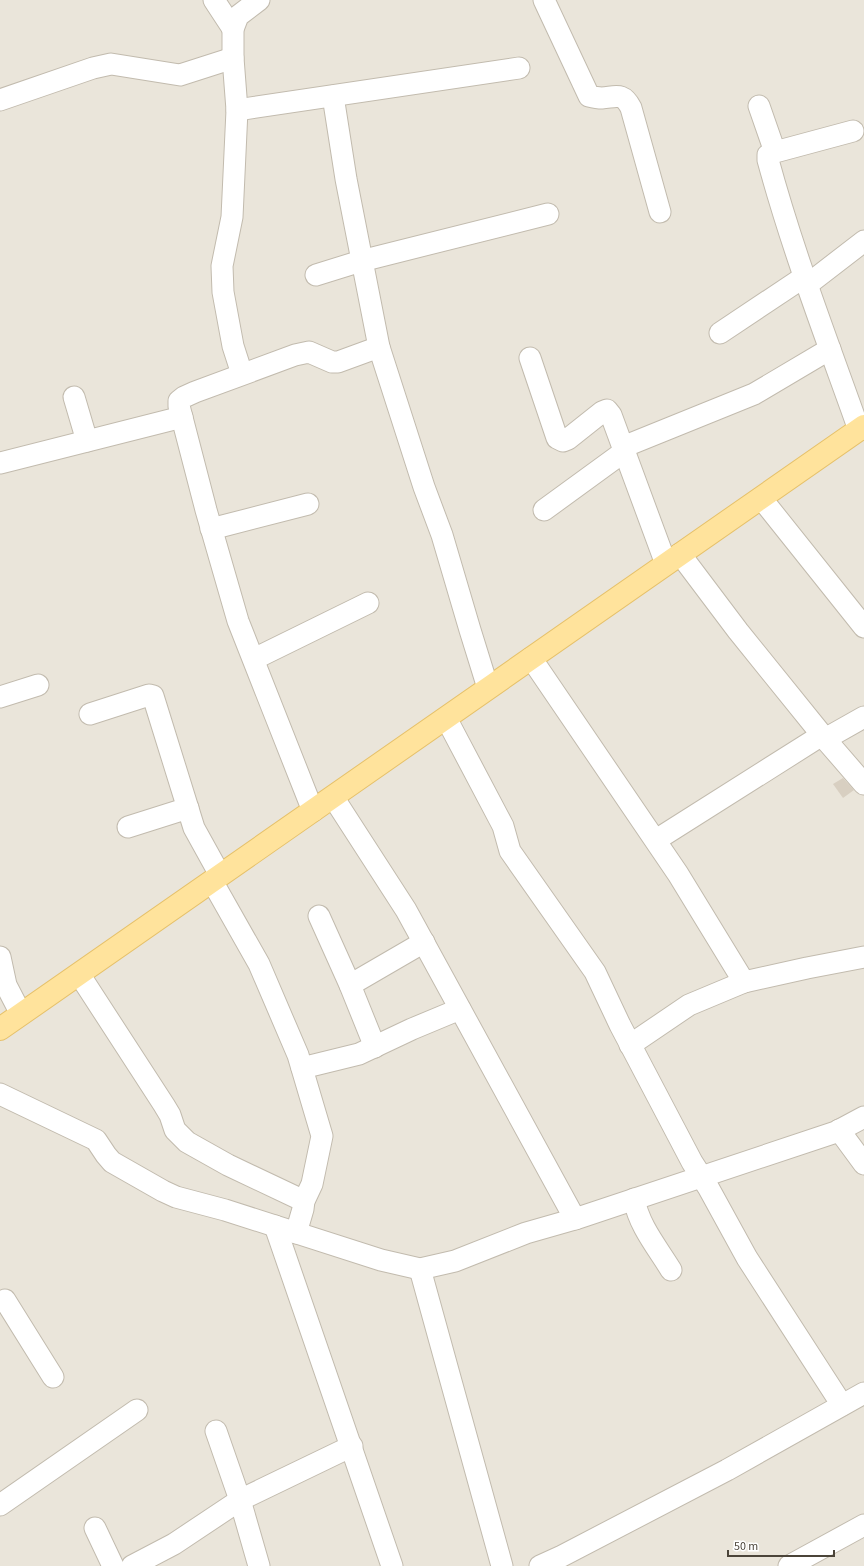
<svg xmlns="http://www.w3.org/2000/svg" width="864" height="1566" font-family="'Source Sans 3',sans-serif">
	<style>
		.residential { fill: #eae5da }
		.building { fill: #d8cfc1 }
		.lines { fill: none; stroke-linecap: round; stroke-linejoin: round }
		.minor-casing { stroke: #c2bbae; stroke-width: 23 }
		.major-casing { stroke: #e6c16a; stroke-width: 24 }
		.minor { stroke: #fff; stroke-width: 21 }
		.major { stroke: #ffe39c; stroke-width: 22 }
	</style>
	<rect width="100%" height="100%" fill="#f6f3ec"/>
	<rect class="residential" x="0" y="0" width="864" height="1566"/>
	<path class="building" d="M843,778L854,790L843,798L833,784Z"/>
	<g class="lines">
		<defs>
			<g id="minor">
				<path d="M214,0L233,29"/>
				<path d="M544,0L589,96C593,97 598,98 602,98C616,97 623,92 631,108L660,212"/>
				<path d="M333,96L346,179L379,347L424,487L442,535L470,630L488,688"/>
				<path d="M0,100L93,68L111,64L180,75L233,58"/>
				<path d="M759,106L775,152"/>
				<path d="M237,110L519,68"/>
				<path d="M853,131L775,152L768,155V160C793,252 827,340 859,430"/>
				<path d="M316,275L361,261L548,214"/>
				<path d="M807,285L864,241"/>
				<path d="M720,333L804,277"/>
				<path d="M530,358L557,438L563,441L568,439L602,412L607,410L611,415L666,564"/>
				<path d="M242,374L233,346L223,292L222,266L232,217L237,110L233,58V29L238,16L259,0"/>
				<path d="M74,397L87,441"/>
				<path d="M623,447L754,394L830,349"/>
				<path d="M0,463L182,417"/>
				<path d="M761,498L864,627"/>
				<path d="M544,510L625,451"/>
				<path d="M211,529L308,504"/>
				<path d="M531,658L678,874L744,982L689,1005L630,1045"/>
				<path d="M254,659L368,603"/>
				<path d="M0,697L38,685"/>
				<path d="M90,714L149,695L153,696L194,828L220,875"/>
				<path d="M446,718L503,826L510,851L595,972L620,1025L692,1162L708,1187L747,1258L842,1405"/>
				<path d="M822,735L825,739L864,717"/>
				<path d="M825,739L864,784"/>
				<path d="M333,797L406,910L575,1219"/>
				<path d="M313,811L238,621L206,510L179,406V401L184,397L195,392L295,355L309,352L332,362H338L379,347"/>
				<path d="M128,827L188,808"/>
				<path d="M656,840L822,735L738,631L680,554"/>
				<path d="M212,881L259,964L298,1055L322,1136L312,1184L304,1201L303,1209L296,1233"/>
				<path d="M319,916L350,985L375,1047"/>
				<path d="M0,957L6,985L21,1014"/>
				<path d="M79,974L164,1105L170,1115L175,1130L187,1142L228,1165L304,1201"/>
				<path d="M744,982L807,968L864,957"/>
				<path d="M350,985L424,942"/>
				<path d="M302,1068L359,1054L412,1029L460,1009"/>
				<path d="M0,1094L96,1140L106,1155L112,1162L163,1191L176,1197L225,1210L381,1260L420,1269L455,1261L526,1233L575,1219L836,1132L864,1117"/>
				<path d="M839,1130L864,1164"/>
				<path d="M634,1199C639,1226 657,1247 671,1270"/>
				<path d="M275,1226L392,1566"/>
				<path d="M420,1269L502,1566"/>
				<path d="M5,1300L53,1377"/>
				<path d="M216,1431L240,1500L259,1566"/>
				<path d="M0,1505L137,1410"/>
				<path d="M95,1528L113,1566"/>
				<path d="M132,1566L174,1544L240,1500L352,1446"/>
				<path d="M540,1566L562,1556L727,1470L864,1393"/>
				<path d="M789,1566L864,1525"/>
			</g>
			<path id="major" d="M0,1029L864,426"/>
		</defs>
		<use href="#minor" class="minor-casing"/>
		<use href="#major" class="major-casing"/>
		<use href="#minor" class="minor"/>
		<use href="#major" class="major"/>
	</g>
	<path d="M728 1550v6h106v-6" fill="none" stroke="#4b4439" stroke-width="2"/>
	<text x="734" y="1550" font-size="12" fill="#4b4439" stroke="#ffffff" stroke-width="3" paint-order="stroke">50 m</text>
</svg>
